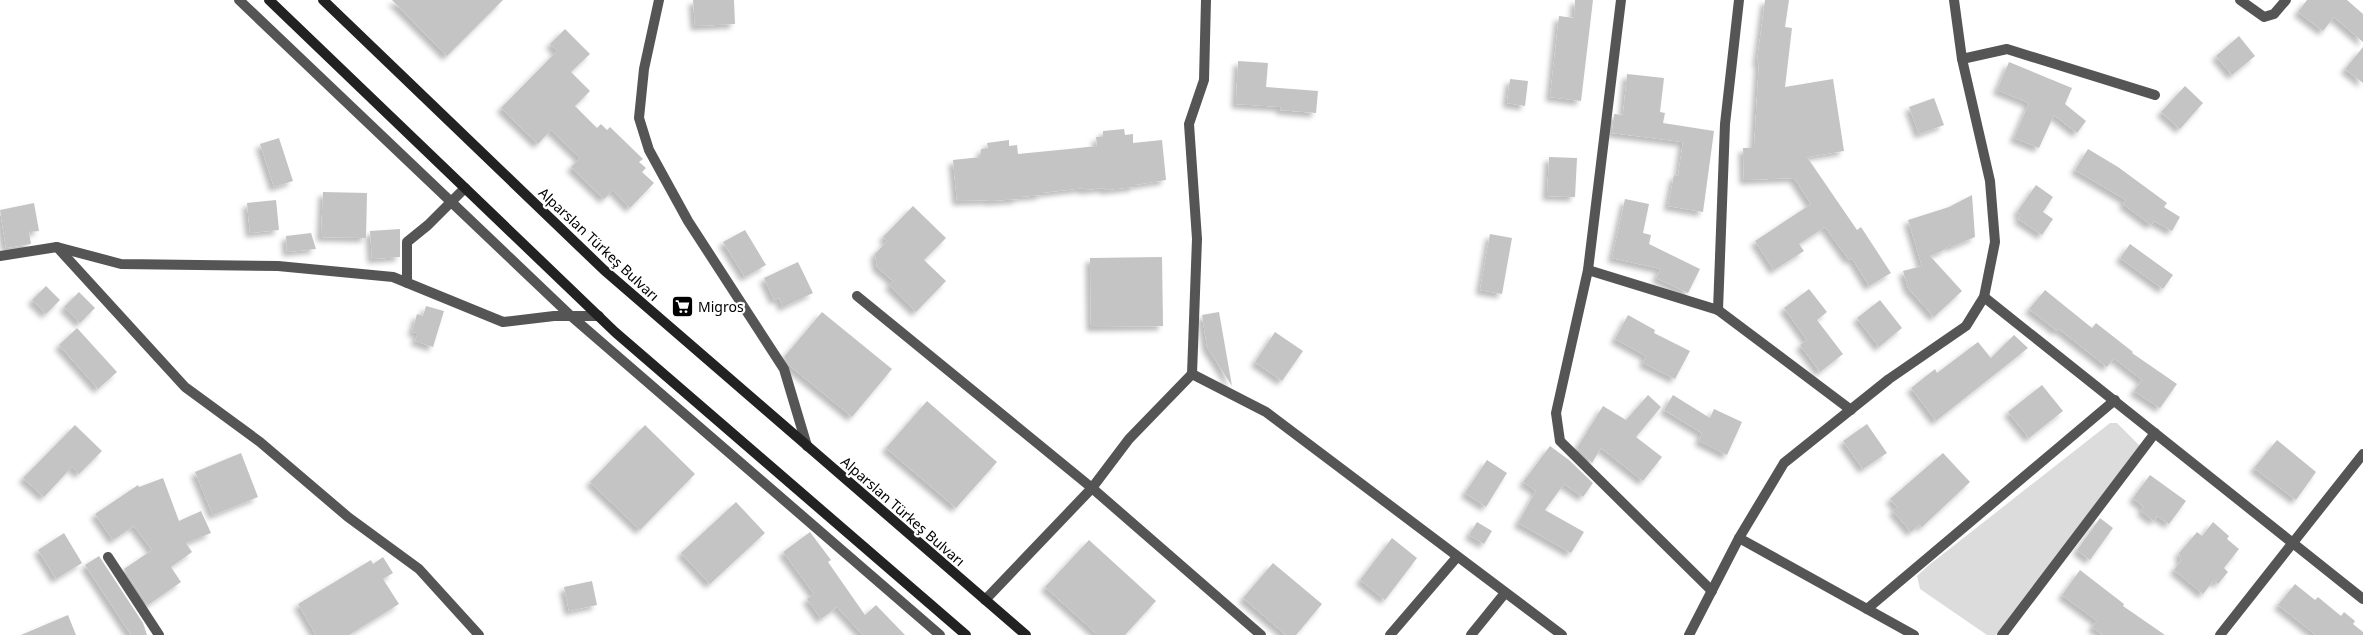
<svg xmlns="http://www.w3.org/2000/svg" width="2363" height="635" font-family="'Noto Sans',sans-serif">
	<style>
		.green { fill: #dcdcdc }
		.building { fill: #c4c4c4; filter: url(#shadow) }
		.lines { fill: none; stroke-linecap: round; stroke-linejoin: round }
		.minor { stroke: #555; stroke-width: 10 }
		.tertiary { stroke: #555; stroke-width: 10 }
		.secondary { stroke: #222; stroke-width: 10 }
		.labels { text-anchor: middle; dominant-baseline: central; stroke-width: 4.5; stroke-linejoin: round; paint-order: stroke }
		.street-label { font-size: 14px; fill: #000; stroke: #fff }
		.poi-label { font-size: 14px; fill: #000; stroke: #fff; text-anchor: start }
	</style>
	<defs>
		<filter id="shadow"><feDropShadow dx="-4.5" dy="4.5" stdDeviation="2.5" flood-color="#0004"/></filter>
	</defs>
	<rect width="100%" height="100%" fill="#fff"/>
	<path class="green" d="M2110,423H2117L2140,446L1996,635H1987L1920,589L1917,576L1929,565Z"/>
	<g class="building">
		<path d="M392,0H503L447,56Z"/>
		<path d="M693,0H734L735,24L695,26Z"/>
		<path d="M1575,0H1593L1581,101L1550,97L1559,16L1574,18Z"/>
		<path d="M1765,0H1789L1785,27L1792,28L1785,87L1833,79L1844,151L1807,157L1857,230L1861,227L1891,273L1869,286L1852,258L1849,260L1825,227L1799,244L1804,251L1774,270L1755,241L1811,204L1794,178L1744,180L1743,148H1754L1759,63L1757,62Z"/>
		<path d="M2307,0H2347L2363,14V42L2334,17L2323,31L2298,12Z"/>
		<path d="M565,29L590,54L571,72L590,91L575,106L597,128L601,124L607,130L610,127L643,159L639,162L646,168L642,172L654,183L630,208L613,190L604,199L571,167L580,158L551,130L538,144L501,108L557,51L550,44Z"/>
		<path d="M2239,36L2255,56L2232,75L2216,56Z"/>
		<path d="M2363,47V83L2345,69Z"/>
		<path d="M1238,61L1268,63L1266,87L1318,91L1316,113L1280,110L1281,107L1236,104Z"/>
		<path d="M2009,62L2072,88L2065,104L2086,121L2077,133L2054,115L2039,148L2014,138L2029,103L1997,90Z"/>
		<path d="M1627,74L1664,78L1660,112L1665,113L1663,123L1714,131L1703,212L1668,206L1674,175L1678,176L1683,142L1612,133L1614,114L1623,115Z"/>
		<path d="M1510,79L1528,81L1525,106L1507,103Z"/>
		<path d="M2185,86L2203,103L2180,129L2161,112Z"/>
		<path d="M1934,98L1944,125L1919,134L1909,107Z"/>
		<path d="M1124,129L1125,135L1133,134V143L1162,140L1166,180L1134,185V187L1105,190L1104,188L1083,190V188L1041,193V195L1018,197V199L989,201V200L957,201L953,160L981,157V149L988,148L987,143L1009,140V146L1017,145L1018,154L1069,149L1097,146L1096,137H1103V131Z"/>
		<path d="M279,138L293,181L274,187L260,144Z"/>
		<path d="M2088,149L2118,167L2167,203L2164,207L2180,217L2172,231L2154,221L2151,225L2123,204L2126,200L2075,170Z"/>
		<path d="M1549,157L1577,158L1575,197L1547,196Z"/>
		<path d="M2036,185L2053,197L2043,212L2053,219L2042,235L2018,219L2021,215L2017,212Z"/>
		<path d="M323,192L367,193L366,238L321,237Z"/>
		<path d="M1972,195L1975,237L1951,247L1949,245L1944,250L1930,256L1962,291L1934,317L1908,288L1903,271L1922,266L1908,220L1949,207Z"/>
		<path d="M1625,199L1649,204L1643,233L1651,235L1649,244L1700,269L1688,293L1656,278L1661,269L1612,258Z"/>
		<path d="M276,200L279,230L250,233L247,203Z"/>
		<path d="M34,203L39,231L29,232L31,244L6,248L0,210Z"/>
		<path d="M913,206L946,238L924,260L946,281L916,312L889,285L893,281L877,267L875,254L887,241L883,237Z"/>
		<path d="M400,229V257L372,259L370,231Z"/>
		<path d="M745,230L766,265L745,277L723,242Z"/>
		<path d="M311,233L316,249L287,252L286,236Z"/>
		<path d="M1490,234L1512,238L1502,294L1480,290Z"/>
		<path d="M2130,244L2173,275L2163,289L2120,258Z"/>
		<path d="M1162,257L1163,326L1091,327L1090,258Z"/>
		<path d="M798,262L813,293L783,307L779,298L774,300L764,278Z"/>
		<path d="M46,286L60,300L46,314L32,300Z"/>
		<path d="M1809,289L1827,312L1817,320L1843,354L1820,372L1800,345L1807,340L1784,308Z"/>
		<path d="M2045,290L2092,328L2096,323L2133,352L2132,353L2177,384L2160,408L2134,391L2142,380L2114,358L2107,367L2059,329L2057,331L2029,309Z"/>
		<path d="M79,292L95,308L80,323L64,307Z"/>
		<path d="M1880,300L1902,328L1879,347L1857,318Z"/>
		<path d="M426,306L444,311L433,347L415,341L418,333L412,332L417,314L423,316Z"/>
		<path d="M822,312L892,369L852,417L790,366L784,357Z"/>
		<path d="M1219,312L1232,386L1207,347L1202,315Z"/>
		<path d="M1628,315L1655,330L1654,333L1690,351L1675,379L1643,363L1646,356L1615,339Z"/>
		<path d="M77,328L117,372L98,389L59,345Z"/>
		<path d="M1275,332L1303,351L1282,381L1255,362Z"/>
		<path d="M2014,335L2028,348L1936,421L1911,388L1935,369L1937,373L1978,342L1991,358Z"/>
		<path d="M2042,385L2063,411L2029,438L2008,412Z"/>
		<path d="M1648,395L1661,407L1636,437L1662,457L1643,481L1601,448L1592,463L1577,448L1603,406L1626,420Z"/>
		<path d="M1673,395L1710,418L1714,409L1742,422L1727,455L1699,441L1702,433L1664,410Z"/>
		<path d="M927,401L997,462L956,508L886,448Z"/>
		<path d="M1867,424L1887,453L1863,469L1843,441Z"/>
		<path d="M75,425L102,451L79,474L72,467L44,497L23,478Z"/>
		<path d="M645,425L695,474L640,530L590,482Z"/>
		<path d="M2277,440L2316,472L2296,500L2254,468Z"/>
		<path d="M1550,446L1569,460L1593,483L1583,497L1564,484L1545,510L1584,532L1571,553L1518,523L1536,491L1523,482Z"/>
		<path d="M241,453L258,497L213,515L195,472Z"/>
		<path d="M1943,453L1970,482L1922,527L1919,525L1911,532L1893,511L1897,507L1890,499Z"/>
		<path d="M1487,460L1507,473L1486,507L1465,493Z"/>
		<path d="M2150,475L2186,501L2169,524L2157,516L2154,521L2141,511L2144,507L2133,498Z"/>
		<path d="M163,478L179,521L201,511L211,533L186,543L192,552L171,567L181,582L148,605L124,569L152,550L134,526L113,540L95,514L138,485L139,487Z"/>
		<path d="M736,502L765,533L710,584L681,553Z"/>
		<path d="M2100,518L2113,528L2090,560L2077,550Z"/>
		<path d="M1477,522L1492,531L1484,544L1469,535Z"/>
		<path d="M2213,522L2229,536L2227,539L2239,549L2224,568L2228,572L2218,584L2214,580L2203,594L2174,570L2181,561L2179,553L2197,532L2202,536Z"/>
		<path d="M810,532L831,560L828,562L865,615L876,605L905,635H863L837,607L821,619L807,599L814,594L783,552Z"/>
		<path d="M64,533L82,563L56,579L38,550Z"/>
		<path d="M1392,538L1417,558L1385,600L1360,580Z"/>
		<path d="M1089,540L1156,601L1125,635H1098L1045,587Z"/>
		<path d="M99,556L143,623L147,635H131L85,565Z"/>
		<path d="M383,557L393,573L383,579L399,604L349,635H316L298,604L371,560L373,564Z"/>
		<path d="M1273,563L1322,604L1296,635H1286L1243,598Z"/>
		<path d="M2080,570L2124,604L2123,606L2165,635H2103L2092,627L2097,621L2062,595Z"/>
		<path d="M592,581L597,605L569,611L564,587Z"/>
		<path d="M2295,584L2315,600L2318,597L2341,616L2344,612L2355,621L2353,624L2363,632V635H2316L2278,605Z"/>
		<path d="M68,615L76,635H21Z"/>
	</g>
	<g class="lines">
		<g class="minor">
			<path d="M239,0L571,316L940,635"/>
			<path d="M659,0L644,69L639,118L649,150L688,221L784,369L807,446"/>
			<path d="M1621,0L1588,270L1556,413L1560,441L1712,591"/>
			<path d="M2240,0L2264,17L2274,14L2286,0"/>
			<path d="M1962,59L2007,49L2155,95"/>
			<path d="M57,247L185,387L260,442L348,517L419,569L479,635"/>
			<path d="M0,256L57,247L121,264L278,266L393,277L503,322L554,316H599"/>
			<path d="M1588,270L1718,310L1851,410"/>
			<path d="M407,283V242L428,225L465,188"/>
			<path d="M857,296L1092,488L1261,635"/>
			<path d="M1984,297L2363,599"/>
			<path d="M1718,310L1725,124L1739,0"/>
			<path d="M1192,374L1197,239L1189,124L1204,80L1206,0"/>
			<path d="M1739,538L1914,635"/>
			<path d="M108,557L159,635"/>
			<path d="M985,600L1092,488L1129,439L1192,374L1266,412L1562,635"/>
			<path d="M1867,609L2115,400"/>
			<path d="M1390,635L1457,557"/>
			<path d="M1471,635L1505,593"/>
			<path d="M2002,635L2155,433"/>
			<path d="M2220,635L2363,454"/>
		</g>
		<path class="tertiary" d="M1689,635L1739,538L1784,463L1889,379L1966,326L1984,297L1995,242L1990,181L1962,59L1954,0"/>
		<g class="secondary">
			<path d="M269,0L615,332L966,635"/>
			<path d="M323,0L604,270L1026,635"/>
		</g>
	</g>
	<defs>
		<symbol id="supermarket-square" viewBox="-11 -11 22 22"><rect x="-9" y="-9" width="18" height="18" rx="4" fill="#000" stroke="#fff"/><path d="M-6-5.5h2.5l.6 2H6L4.5 2H-2.5L-4.4-4H-6ZM-1.5 3.2a1.3 1.3 0 1 0 .1 0ZM3 3.2a1.3 1.3 0 1 0 .1 0Z" fill="#fff"/></symbol>
	</defs>
	<g fill-rule="evenodd">
		<use href="#supermarket-square" x="670" y="294" width="25" height="25"/>
	</g>
	<g class="labels">
		<g class="street-label">
			<text transform="translate(599 244) rotate(43)">Alparslan Türkeş Bulvarı</text>
			<text transform="translate(903 511) rotate(41)">Alparslan Türkeş Bulvarı</text>
		</g>
		<g class="poi-label">
			<text x="698" y="306">Migros</text>
		</g>
	</g>
</svg>
